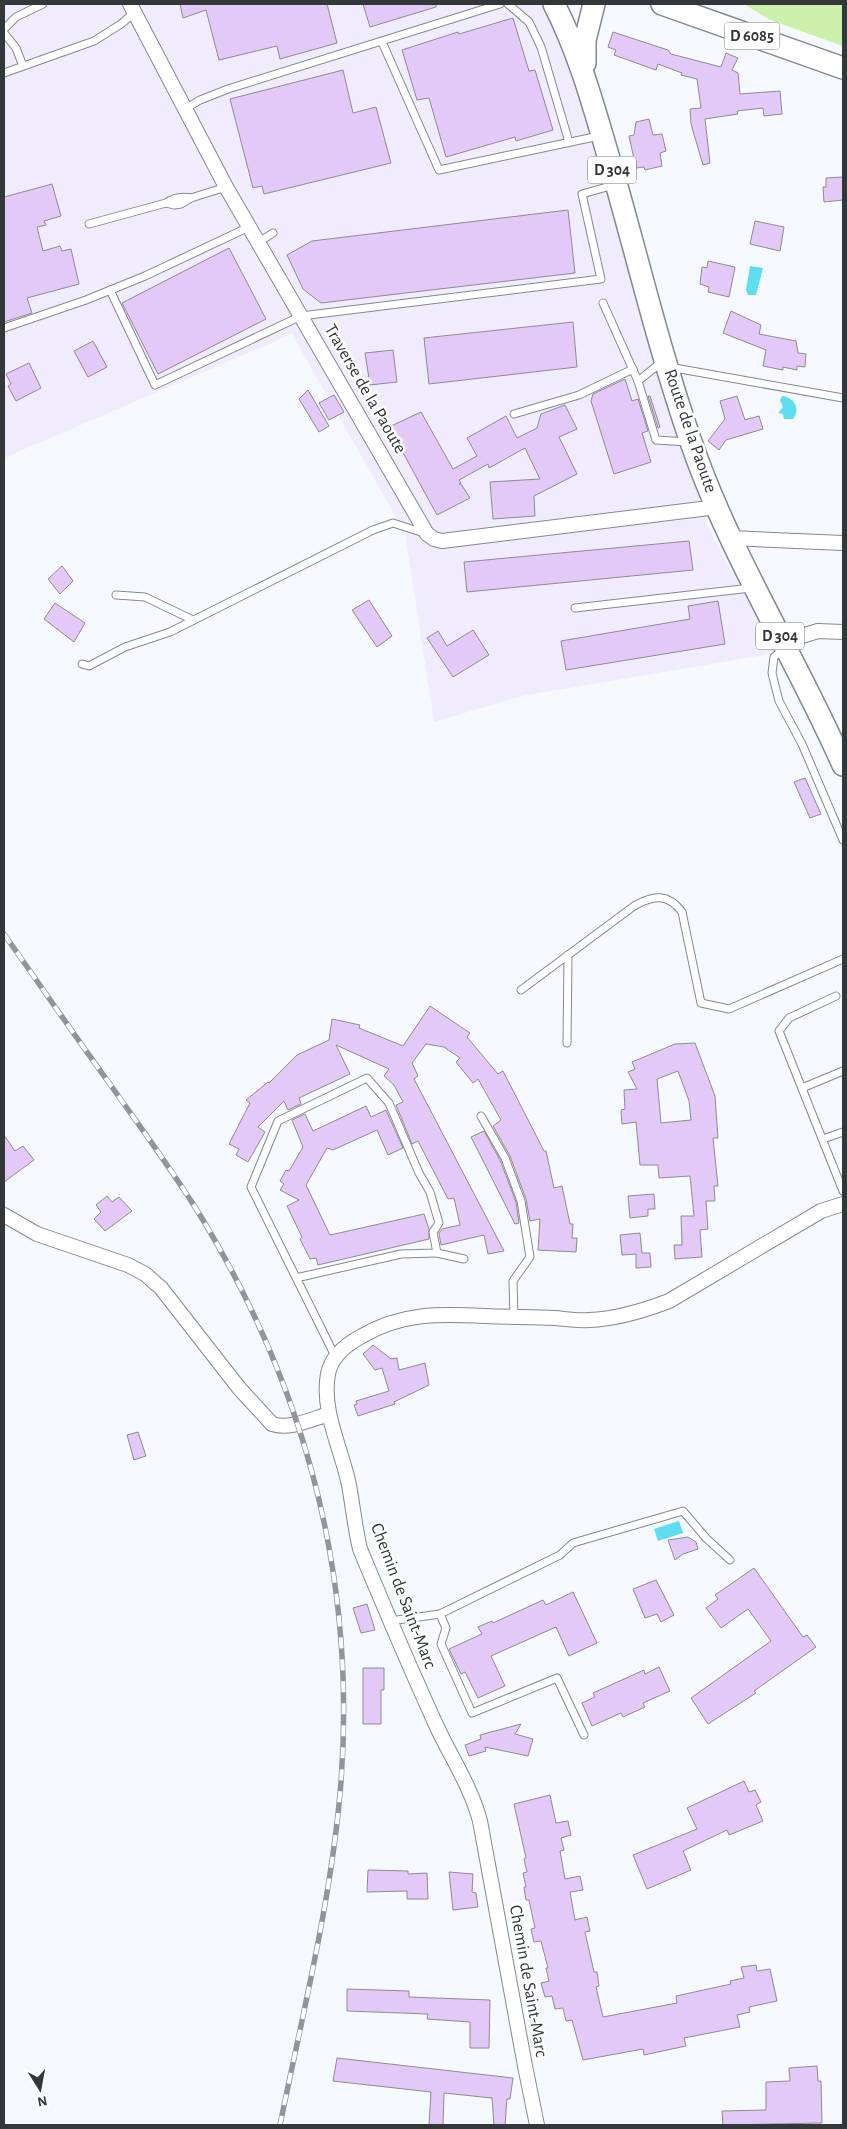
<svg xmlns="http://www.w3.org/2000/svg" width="847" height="2129" font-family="'Alegreya Sans',sans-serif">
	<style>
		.commercial { fill: #f0ecfe }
		.green { fill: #caf0a9 }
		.water { fill: #5ddef0 }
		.building { fill: #e2c9f8; stroke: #8f8a93; fill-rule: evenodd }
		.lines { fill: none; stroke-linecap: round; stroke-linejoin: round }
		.lane-casing { stroke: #838991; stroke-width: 9 }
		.street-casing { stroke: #838991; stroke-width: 16 }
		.primary-casing { stroke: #838991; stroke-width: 24 }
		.lane { stroke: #fff; stroke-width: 7 }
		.street { stroke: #fff; stroke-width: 14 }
		.primary { stroke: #fff; stroke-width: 21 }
		.rail-casing { stroke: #919599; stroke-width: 5.5 }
		.rail { stroke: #fff; stroke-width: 4; stroke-dasharray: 11; stroke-linecap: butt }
		.labels { text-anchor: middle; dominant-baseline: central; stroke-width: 5; stroke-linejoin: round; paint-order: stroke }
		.shield { fill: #fff; stroke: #717375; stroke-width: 1 }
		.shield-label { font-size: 16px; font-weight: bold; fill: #34373a }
		.street-label { font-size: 18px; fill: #34373a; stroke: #fff }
	</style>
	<rect width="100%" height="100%" fill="#f5f9fe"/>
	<path class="commercial" d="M4,4H546L572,65L707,525L776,653L522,696L434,722L405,533L292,334L4,458Z"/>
	<path class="green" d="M744,4H843V46L770,20Z"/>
	<g class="water">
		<path d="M750,266L763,268L756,295H748L746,290Z"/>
		<path d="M782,396C794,397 801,409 793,419H784L783,414L778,413L783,407L780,400Z"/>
		<path d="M679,1521L683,1533L658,1541L654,1529Z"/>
	</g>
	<g class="building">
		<path d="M180,4H327L337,43L280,59L277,46L219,60L206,10L183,18Z"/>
		<path d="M363,4H436V7L370,27Z"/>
		<path d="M513,18L529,71L535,70L553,130L516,141L515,137L446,157L429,98L417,100L402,50L458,32L459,34Z"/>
		<path d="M613,32L668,50L671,54L721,67L726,53L738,58L732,70L738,73L740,94L780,91L782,114L764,116L763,108L737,111L738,114L705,119L710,163L703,165L691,124L690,109L701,108L697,79L681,75L682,73L658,64L656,70L614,55L616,50L608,47Z"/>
		<path d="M343,70L353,113L376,107L391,163L264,194L262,186L253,188L230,99Z"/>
		<path d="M649,119L653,135L662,134L666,151L660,153L662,166L645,170L644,167L636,168L629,136L634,135L636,122Z"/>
		<path d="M843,177V200L824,202L823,187H826V178Z"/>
		<path d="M52,184L61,216L44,221L46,225L37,227L43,251L60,246L62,251L71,249L79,284L27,298L32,313L4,322V197Z"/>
		<path d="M568,210L575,273L321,303L303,289L287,255L312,241Z"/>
		<path d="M755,221L784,227L780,251L750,244Z"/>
		<path d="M229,248L266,319L158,374L122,303Z"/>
		<path d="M708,261L735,267L729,297L708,292L709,287L700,284L702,267L707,268Z"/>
		<path d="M731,311L761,325L759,334L796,341L798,353L806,354L805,367L797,366V370L783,367V370L763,366L766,350L723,333Z"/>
		<path d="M573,322L577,367L429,384L424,338Z"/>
		<path d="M93,341L107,367L88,377L74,351Z"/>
		<path d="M393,350L397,382L370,385L365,353Z"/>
		<path d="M29,363L41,388L16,401L8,386L11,384L6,374Z"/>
		<path d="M625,379L632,401L638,399L648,431L642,433L651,462L614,474L591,401L593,394Z"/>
		<path d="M308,390L329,426L319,432L299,399Z"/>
		<path d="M334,395L344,412L329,420L319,403Z"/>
		<path d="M648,396H650L660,427L658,428Z"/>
		<path d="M737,396L745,420L759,416L763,429L726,440L719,450L708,441L725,419L720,401Z"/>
		<path d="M565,405L577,429L559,437L577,474L534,496L535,516L493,519L490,482L540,479L525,448L489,468L488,464L459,480L461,483L459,484H461L470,498L437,515L389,427L421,412L453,469L477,456L467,438L506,416L517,438L537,428L541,414Z"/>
		<path d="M689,541L693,570L467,592L464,562Z"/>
		<path d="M62,566L73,581L60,594L48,579Z"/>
		<path d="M369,600L392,636L377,647L352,610Z"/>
		<path d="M718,601L725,644L566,670L561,641L690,619L688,606Z"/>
		<path d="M55,603L85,623L74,642L44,619Z"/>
		<path d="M473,630L489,655L453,677L427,638L438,631L447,646Z"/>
		<path d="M805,778L821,814L810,818L794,782Z"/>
		<path d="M430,1006L470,1033L467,1037L498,1074L503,1071L544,1151H546L554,1188L562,1186L570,1224H573L572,1238H577L576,1252L538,1250L540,1219L530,1221L526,1199L510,1156L493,1126L501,1120L478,1079L473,1083L456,1062L460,1058L444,1047L426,1044L412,1063L418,1076L414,1079L504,1251L488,1254L484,1235L441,1245L439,1233L442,1229L460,1225L454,1198L448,1199L418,1141L412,1144L396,1105L403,1102L394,1085L384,1076L389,1069L336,1045L350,1074L299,1098L301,1104L288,1110L284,1101L258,1127L265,1132L248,1162L236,1155L239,1149L229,1144L250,1103L246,1100L268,1082L269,1083L297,1055L329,1040L332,1019L360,1025L359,1028L403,1046Z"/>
		<path d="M695,1043L715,1096L718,1138H713L718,1186H714L715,1201H706L708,1229L700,1230L702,1257L675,1259L674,1245H682L681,1216H694L690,1176L659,1178L658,1165H640L636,1122L622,1124L621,1110L625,1109L624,1090L637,1089L628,1072L635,1069L632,1062L675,1044ZM678,1071L689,1101L691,1120L661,1123L657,1079Z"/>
		<path d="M366,1106L371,1117L386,1110L403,1148L388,1155L377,1130L333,1150L327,1148L306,1185L330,1235L424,1214L429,1229V1239L318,1265L316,1258L310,1259L300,1239L302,1237L287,1206L299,1200L280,1190L284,1184L280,1181L286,1170L289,1171L303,1147L292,1120L305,1114L313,1131Z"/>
		<path d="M484,1131L500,1160L516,1202L519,1223L515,1224L471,1137Z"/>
		<path d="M4,1135L15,1151L23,1146L34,1160L4,1182Z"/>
		<path d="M654,1194L655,1209H648V1216L630,1218L628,1196Z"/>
		<path d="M107,1196L112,1202L119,1197L132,1211L105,1231L94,1219L101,1212L96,1205Z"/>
		<path d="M640,1233L642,1253H650L651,1267L636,1268V1254L622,1255L620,1235Z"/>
		<path d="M373,1345L391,1359L397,1358L399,1370L425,1363L429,1385L394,1402L395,1404L358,1416L354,1405L357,1404L356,1401L389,1391L382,1368L375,1370L363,1354Z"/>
		<path d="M138,1432L146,1456L134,1460L127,1435Z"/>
		<path d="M688,1537L696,1542L698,1549L683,1554L675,1560L668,1540Z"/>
		<path d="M754,1568L803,1637L807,1635L816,1647L754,1691L756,1693L708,1724L691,1698L771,1641L748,1609L721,1628L706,1608L718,1599L715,1595Z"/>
		<path d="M656,1580L674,1615L661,1622L657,1614L645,1618L633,1589Z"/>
		<path d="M573,1592L597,1643L569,1656L556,1627L491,1656L505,1686L478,1698L465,1672L461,1674L449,1649L482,1634L478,1627L492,1621L493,1623L543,1600L546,1605Z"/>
		<path d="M367,1604L375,1630L361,1633L353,1608Z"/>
		<path d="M659,1667L670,1691L643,1703L645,1707L623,1717L621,1713L592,1726L582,1703L595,1697L593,1693L644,1670L645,1674Z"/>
		<path d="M363,1668H384V1690H381V1724H363Z"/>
		<path d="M521,1724L515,1734L533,1739L528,1756L485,1747L486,1751L469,1756L465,1745L481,1739L480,1735Z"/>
		<path d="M744,1781L749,1792L755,1790L761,1802L756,1805L763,1821L729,1835L727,1830L683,1851L691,1870L647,1889L633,1855L697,1829L687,1808Z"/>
		<path d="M550,1795L556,1823L568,1821L571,1835L561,1838L564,1850L560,1851L565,1879L580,1876L583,1890L570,1892L575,1920L587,1917L590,1931L585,1932L594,1972H597L599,1986L596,1987L603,2017L677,2003L676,1996L731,1984L730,1981L744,1978L741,1967L756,1965L757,1971L770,1969L777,2001L749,2007L750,2012L737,2015L740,2027L684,2038L686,2046L644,2055L643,2049L583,2060L572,2020L566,2021L563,2008L555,2009L552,1996L545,1997L541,1983L549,1981L546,1968H548L541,1941L534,1942L531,1929L535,1928L529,1900H526L524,1887H526L523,1873L527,1872L524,1859L526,1858L514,1804Z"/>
		<path d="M368,1870L408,1871V1874L427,1873L428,1899H407V1891L367,1892Z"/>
		<path d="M449,1872L473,1874L472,1892L476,1893L478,1907L453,1910Z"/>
		<path d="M347,1989L409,1991V1997L490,2000L489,2048H470V2022L427,2019L428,2014L347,2011Z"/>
		<path d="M337,2058L513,2078L510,2099H507L505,2125H494L492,2098L444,2093L443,2125H429L431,2092L333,2081Z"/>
		<path d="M817,2066L818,2081H821L822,2123L723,2125L722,2111L766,2110V2082L790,2081L789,2068Z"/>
	</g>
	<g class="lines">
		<defs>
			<g id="lane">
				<path d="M508,4L529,22L541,47L569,142"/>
				<path d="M4,29L16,17L43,4"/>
				<path d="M4,33L16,48L23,66"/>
				<path d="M382,42L439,170L599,136"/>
				<path d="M4,73L94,41L121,24L135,12"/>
				<path d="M185,109L200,100L228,89L500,4"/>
				<path d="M166,203L174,205L181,204L191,198L226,187"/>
				<path d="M89,224L166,203C174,197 181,196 191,198"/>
				<path d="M259,242L273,233"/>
				<path d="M110,290L155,385L301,316L601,279L582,194L614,185"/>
				<path d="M603,303L638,381"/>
				<path d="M4,328L86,300L145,276L249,227"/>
				<path d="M663,361L638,381L656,440L688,442"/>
				<path d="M669,367L843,398"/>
				<path d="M514,414L579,395L633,369"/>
				<path d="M116,595L145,597L193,620"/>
				<path d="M575,608L751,588"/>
				<path d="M783,650L774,657L772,673L779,701L802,744L843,840"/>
				<path d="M82,664L89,666L125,647L170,632L373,530L393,523L424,533"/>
				<path d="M521,990L634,906C653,895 668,893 682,912L701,1003L729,1009L843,959"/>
				<path d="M836,996L789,1018L779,1031L843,1191"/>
				<path d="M567,1043L568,955"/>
				<path d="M802,1088L843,1071"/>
				<path d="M481,1116L505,1158L521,1201L530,1257L513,1281L514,1317"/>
				<path d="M823,1139L843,1132"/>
				<path d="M437,1253L464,1259"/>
				<path d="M296,1278L401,1254L437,1253L433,1232L439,1223L430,1192L419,1173L389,1103L367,1078L278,1121L251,1187L335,1356"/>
				<path d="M440,1614L446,1628L441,1644L472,1713L557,1678L584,1735"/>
				<path d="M390,1621L440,1614L560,1555L573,1543L683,1511L706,1538L730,1560"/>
			</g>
			<g id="street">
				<path d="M130,4L226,187L427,534L434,539L442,541L717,507"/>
				<path d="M731,538L843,543"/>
				<path d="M782,642L818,631L843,632"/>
				<path d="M4,1215L37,1234L128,1265L145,1274L161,1288L239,1388L272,1424C289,1430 312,1419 329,1414"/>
				<path d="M537,2125L525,2066L480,1821C471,1787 452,1759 437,1727C410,1668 385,1609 360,1549C355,1528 353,1507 349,1485C342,1450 321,1411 328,1374C331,1357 347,1344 362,1336C403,1312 440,1314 486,1316C509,1317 532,1317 555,1318C566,1319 577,1321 589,1320C617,1319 643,1311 669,1301L821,1211L843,1204"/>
			</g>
			<g id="primary">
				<path d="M554,4C580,55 594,108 610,162C637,255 659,350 691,442C730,555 795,656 843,765"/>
				<path d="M662,4L843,68"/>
				<path d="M585,63V40L594,4"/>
			</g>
		</defs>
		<use href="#lane" class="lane-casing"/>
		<use href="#street" class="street-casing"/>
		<use href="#primary" class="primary-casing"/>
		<use href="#lane" class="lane"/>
		<use href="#street" class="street"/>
		<use href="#primary" class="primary"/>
		<defs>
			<path id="rail" d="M4,934C40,985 75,1036 112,1087C143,1131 175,1174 203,1220C307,1393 356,1580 341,1782C332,1897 303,2012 280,2125"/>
		</defs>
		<use href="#rail" class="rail-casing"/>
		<use href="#rail" class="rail"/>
	</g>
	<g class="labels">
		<g class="shield">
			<rect x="724.5" y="22.5" width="55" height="27" rx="4"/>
			<rect x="588" y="156.5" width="48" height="27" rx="4"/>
			<rect x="756" y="622.5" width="48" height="27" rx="4"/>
		</g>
		<g class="shield-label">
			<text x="752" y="36">D 6085</text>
			<text x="612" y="170">D 304</text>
			<text x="780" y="636">D 304</text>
		</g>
		<g class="street-label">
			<text transform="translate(365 389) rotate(60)">Traverse de la Paoute</text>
			<text transform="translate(690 431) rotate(71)">Route de la Paoute</text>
			<text transform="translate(403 1596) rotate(69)">Chemin de Saint-Marc</text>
			<text transform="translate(528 1981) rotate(80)">Chemin de Saint-Marc</text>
		</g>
	</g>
	<rect width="847" height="2129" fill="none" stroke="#34373a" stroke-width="10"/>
	<g transform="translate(40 2089) rotate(169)" stroke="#ffffff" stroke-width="4" paint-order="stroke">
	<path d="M0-4L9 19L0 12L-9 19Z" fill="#34373a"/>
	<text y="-8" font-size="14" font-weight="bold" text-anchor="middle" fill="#34373a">N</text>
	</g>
</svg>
